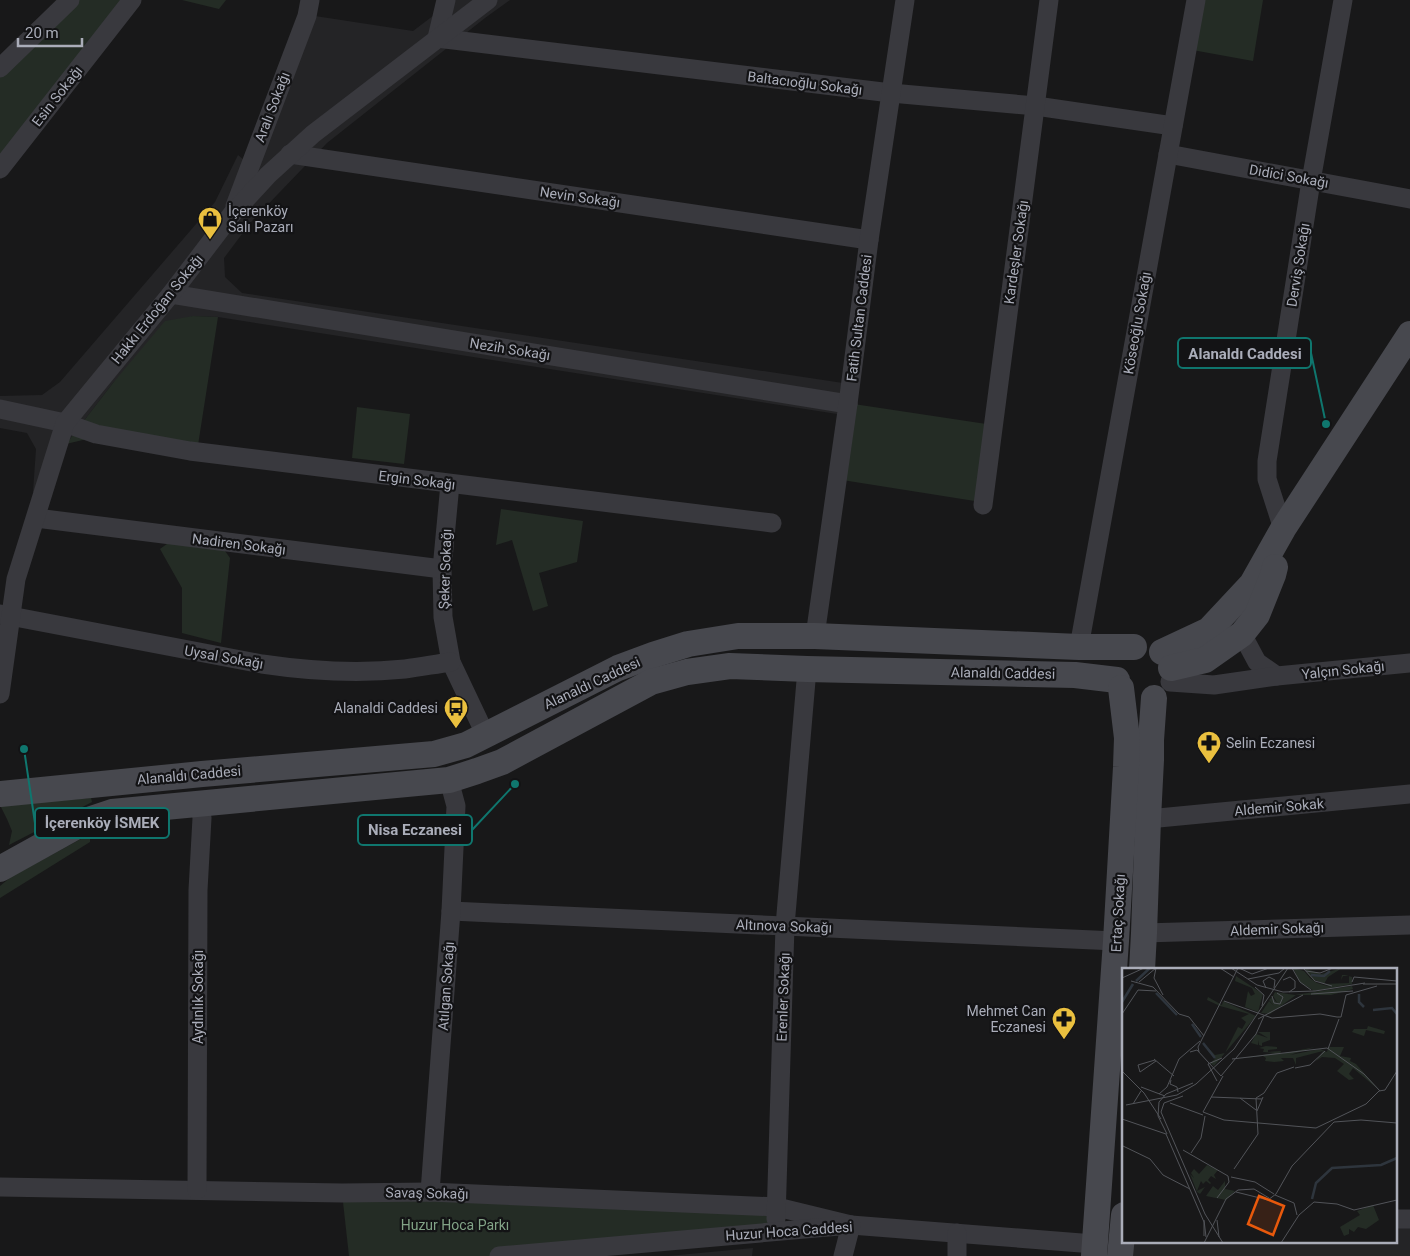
<svg xmlns="http://www.w3.org/2000/svg" width="1410" height="1256" font-family="Roboto,sans-serif">
	<style>
		.built { fill: #242426 }
		.green { fill: #242c25 }
		.lines { fill: none; stroke-linecap: round; stroke-linejoin: round }
		.street { stroke: #39393e; stroke-width: 19 }
		.secondary { stroke: #47484e; stroke-width: 26 }
		.labels { text-anchor: middle; dominant-baseline: central; stroke-width: 4.5; stroke-linejoin: round; paint-order: stroke }
		.street-label { font-size: 14px; fill: #aaadb9; stroke: #131315 }
		.poi-label { font-size: 14px; fill: #aaadb9; stroke: #131315; text-anchor: start }
		.park-label { font-size: 14px; fill: #82a387; stroke: #131315 }
		.inset-river { fill: none; stroke: #2e353d; stroke-width: 2.5 }
		.inset-road { fill: none; stroke: #525459; stroke-width: 1 }
		.view { fill: #e8590c; fill-opacity: 0.15; stroke: #e8590c; stroke-width: 2.5 }
		.inset-edge { fill: none; stroke: #aaadb9; stroke-width: 2.5 }
		.leader { fill: none; stroke: #0f766e; stroke-width: 2 }
		.callout-dot { fill: #0f766e; stroke: #131315; stroke-width: 2 }
		.callout { fill: #131315; stroke: #0f766e; stroke-width: 2 }
		.callout-label { font-size: 15px; text-anchor: middle; font-weight: bold; fill: #aaadb9 }
	</style>
	<rect width="100%" height="100%" fill="#181819"/>
	<g class="built">
		<path d="M454,0H510L485,18L327,143L251,222L224,258L225,277L242,293L843,383L837,414L218,317L192,316L113,383L66,444L51,496L33,492L36,449L27,433L0,428V396L42,395L60,382L215,202L238,155L256,170L315,16L413,31Z"/>
		<path d="M1410,1212V1256H1133V1242H1396V1213Z"/>
		<path d="M753,1248L752,1256H668Z"/>
	</g>
	<g class="green">
		<path d="M70,0H132L0,169V68Z"/>
		<path d="M182,0H226L219,9Z"/>
		<path d="M1196,0H1263L1253,61L1187,49Z"/>
		<path d="M193,316L218,317L196,458L87,439L66,444L113,383L165,321Z"/>
		<path d="M847,403L993,425L981,502L836,479Z"/>
		<path d="M357,407L410,414L404,464L352,458Z"/>
		<path d="M501,509L583,521L577,562L539,573L548,606L533,611L512,540L496,545Z"/>
		<path d="M171,541L225,551L230,558L221,643L182,633V588L160,549Z"/>
		<path d="M91,798L92,802L9,845L12,831L7,819L0,805Z"/>
		<path d="M90,834V842L0,898V886L11,877Z"/>
		<path d="M342,1193L777,1207L775,1232L499,1256H349Z"/>
	</g>
	<g class="lines">
		<g class="street">
			<path d="M446,0L437,38L891,93L1036,106L1173,126"/>
			<path d="M0,68L70,0"/>
			<path d="M290,154L869,240"/>
			<path d="M1168,154L1410,199"/>
			<path d="M0,169L132,0"/>
			<path d="M235,206L307,16L310,0"/>
			<path d="M171,294L848,404"/>
			<path d="M0,409L65,423L96,434L190,451L772,523"/>
			<path d="M450,484L442,569L443,617L451,662L486,736"/>
			<path d="M983,505L1049,0"/>
			<path d="M36,518L442,569"/>
			<path d="M1283,529L1267,479V461L1311,181L1343,0"/>
			<path d="M0,614L262,664C309,671 357,674 405,669C421,667 436,664 451,662"/>
			<path d="M1242,634L1257,662L1277,676"/>
			<path d="M815,636L848,404L869,240L905,0"/>
			<path d="M1079,647L1196,0"/>
			<path d="M1170,682L1214,685L1277,676L1410,663"/>
			<path d="M0,694L16,579L65,423L171,294L232,214L268,175L313,134L488,0"/>
			<path d="M1148,819L1410,794"/>
			<path d="M451,911L1116,941"/>
			<path d="M1144,933L1410,925"/>
			<path d="M0,1187L342,1193L430,1192L777,1207L851,1225"/>
			<path d="M197,1190L198,890L202,818L200,804"/>
			<path d="M430,1192L451,911L456,806L449,780"/>
			<path d="M776,1219L785,926L807,669"/>
			<path d="M1396,1219H1410"/>
			<path d="M499,1256L851,1225L1094,1244"/>
			<path d="M843,1256L851,1225"/>
			<path d="M957,1256V1233"/>
		</g>
		<g class="secondary">
			<path d="M1162,652L1209,630L1252,584L1283,529L1410,334"/>
			<path d="M1171,668L1205,660L1242,634L1257,615L1273,575L1275,567"/>
			<path d="M0,794L202,774L434,754L466,745L618,668L653,655L688,644L738,636H815L1079,647H1134"/>
			<path d="M0,869L88,820L112,812L449,780L477,771L502,762L651,682L687,672L730,666L807,669L1075,675L1117,680"/>
			<path d="M1142,970L1144,933L1148,819L1151,760V740L1154,698"/>
			<path d="M1094,1256L1116,941L1126,767L1127,738L1121,688"/>
			<path d="M1120,1256L1124,1215"/>
		</g>
	</g>
	<defs>
		<symbol id="shop-pin" viewBox="-11 -11 22 30"><path d="M0 17L-7.5 6A9.5 9.5 0 1 1 7.5 6Z" fill="#eac03f" stroke="#131315"/><path d="M-5-2.5h2.3a2.7 3.5 0 0 1 5.4 0H5L5.5 6h-11ZM-1.5-2.5h3a1.5 2.3 0 0 0-3 0Z" fill="#111"/></symbol>
		<symbol id="bus-pin" viewBox="-11 -11 22 30"><path d="M0 17L-7.5 6A9.5 9.5 0 1 1 7.5 6Z" fill="#eac03f" stroke="#131315"/><path d="M-5-6H5V4H4V6H2V4H-2V6H-4V4H-5ZM-3.5-4V0h7V-4ZM-3.5 1.2v1.5H-2V1.2ZM2 1.2v1.5H3.5V1.2Z" fill="#111"/></symbol>
		<symbol id="pharmacy-pin" viewBox="-11 -11 22 30"><path d="M0 17L-7.5 6A9.5 9.5 0 1 1 7.5 6Z" fill="#eac03f" stroke="#131315"/><path d="M-2-6h4v4h4v4h-4v4h-4v-4h-4v-4h4Z" fill="#111"/></symbol>
	</defs>
	<g fill-rule="evenodd">
		<use href="#shop-pin" x="196" y="205" width="28" height="38"/>
		<use href="#bus-pin" x="442" y="694" width="28" height="38"/>
		<use href="#pharmacy-pin" x="1195" y="729" width="28" height="38"/>
		<use href="#pharmacy-pin" x="1050" y="1005" width="28" height="38"/>
	</g>
	<g class="labels">
		<g class="street-label">
			<text transform="translate(805 83) rotate(7)">Baltacıoğlu Sokağı</text>
			<text transform="translate(57 96) rotate(-52)">Esin Sokağı</text>
			<text transform="translate(272 107) rotate(-69)">Aralı Sokağı</text>
			<text transform="translate(1289 176) rotate(10)">Didici Sokağı</text>
			<text transform="translate(580 197) rotate(8)">Nevin Sokağı</text>
			<text transform="translate(1016 252) rotate(-82)">Kardeşler Sokağı</text>
			<text transform="translate(1298 265) rotate(-81)">Derviş Sokağı</text>
			<text transform="translate(157 309) rotate(-51)">Hakkı Erdoğan Sokağı</text>
			<text transform="translate(859 318) rotate(-83)">Fatih Sultan Caddesi</text>
			<text transform="translate(1137 323) rotate(-80)">Köseoğlu Sokağı</text>
			<text transform="translate(510 349) rotate(9)">Nezih Sokağı</text>
			<text transform="translate(417 480) rotate(7)">Ergin Sokağı</text>
			<text transform="translate(239 544) rotate(7)">Nadiren Sokağı</text>
			<text transform="translate(445 569) rotate(-88)">Şeker Sokağı</text>
			<text transform="translate(224 657) rotate(10)">Uysal Sokağı</text>
			<text transform="translate(1343 670) rotate(-6)">Yalçın Sokağı</text>
			<text transform="translate(1003 673) rotate(1)">Alanaldı Caddesi</text>
			<text transform="translate(592 683) rotate(-25)">Alanaldı Caddesi</text>
			<text transform="translate(189 775) rotate(-5)">Alanaldı Caddesi</text>
			<text transform="translate(1279 807) rotate(-5)">Aldemir Sokak</text>
			<text transform="translate(1118 913) rotate(-87)">Ertaç Sokağı</text>
			<text transform="translate(784 926) rotate(2)">Altınova Sokağı</text>
			<text transform="translate(1277 929) rotate(-2)">Aldemir Sokağı</text>
			<text transform="translate(446 986) rotate(-86)">Atılgan Sokağı</text>
			<text transform="translate(198 997) rotate(-90)">Aydınlık Sokağı</text>
			<text transform="translate(783 997) rotate(-88)">Erenler Sokağı</text>
			<text transform="translate(427 1193) rotate(1)">Savaş Sokağı</text>
			<text transform="translate(789 1231) rotate(-4)">Huzur Hoca Caddesi</text>
		</g>
		<g class="poi-label">
			<text x="228" y="211">İçerenköy<tspan x="228" dy="16">Salı Pazarı</tspan></text>
			<text x="438" y="708" text-anchor="end">Alanaldi Caddesi</text>
			<text x="1226" y="743">Selin Eczanesi</text>
			<text x="1046" y="1011" text-anchor="end">Mehmet Can<tspan x="1046" dy="16">Eczanesi</tspan></text>
		</g>
		<g class="park-label">
			<text x="455" y="1225">Huzur Hoca Parkı</text>
		</g>
	</g>
	<g transform="translate(1122 968)">
		<rect width="275" height="275" fill="#181819"/>
		<path d="M171,0L182,3L188,10L195,15L209,19L191,11L186,6L182,0L199,6L220,0L206,9L202,16L227,15V8H221L219,12L220,7H223L230,9V16L192,23L178,14ZM114,8L141,26L136,44L123,39L126,23L129,28L133,26L130,20L113,13ZM230,18L231,21L209,27H174L148,46L139,45L147,33L152,38L147,32L150,29L156,36L151,28L153,24L173,27ZM86,29L100,37L101,33L134,48L92,98L88,95L93,91L80,73L93,87L103,85L116,59L120,61L124,54L119,50L127,46L98,38L85,32ZM246,58L263,63L262,66L244,62L242,68L230,64L232,61H245ZM136,64H148V72L140,75V78L137,77V72L136,77L129,75L134,66L146,70ZM144,78L155,79V81L146,82V84L159,83L158,86L193,79L168,87L198,81L205,84L206,79H222L218,88L229,90L228,93L234,96L257,122L231,100L227,106L232,111L227,112L215,103L222,96L213,90L200,89L194,93L201,83L174,90V97L171,90H159L162,93L152,94L143,93L144,90L141,88L114,91L153,85L141,84L142,81L137,80ZM85,197L96,202L92,207L94,211L89,208L86,212L89,215L88,216L84,213L81,216L79,213L75,223L83,219L78,226L75,224L68,206L72,210L69,205L72,201L77,206ZM103,213V221L113,223L104,232L84,228L91,218L96,222ZM251,237L257,252L244,261L236,259L232,264L227,261V266L222,268L218,259L238,247L235,243Z" fill="#242c25"/>
		<path class="inset-river" d="M189,7L202,8L208,3M14,13L28,0M34,25L55,47M237,26V34L242,39M0,34L11,16M251,42L270,40L275,46M70,56L79,69M81,75L93,90M190,231L194,215L210,200L259,197L275,190"/>
		<path class="inset-road" d="M34,0L32,10L41,27M98,0L112,9M109,0L135,17L161,24L193,23L243,15M117,0L130,6L147,0M170,0L178,14L189,22M181,0L193,13L210,18M184,3L198,5L211,0M0,10L22,0M126,11L157,5L163,0M161,12L168,9L173,13V20L167,24M9,13L31,19L57,46L67,49L82,68M17,14L34,0M230,14L232,9L275,13M241,16H275M133,19L142,27L140,38M144,20L141,13L147,9L153,12L152,20M189,26L231,23M150,28L152,35L158,36L161,29L155,25M102,33L150,50L198,46L215,49M0,46L16,22L34,23M215,49H219L224,27L255,18M136,51L181,27M206,81L217,51M68,84L75,82L99,108L134,66L142,48M77,84L76,79L116,0M32,91L52,108M110,91L205,80L242,106L258,123M33,92L16,97L18,104L34,93M173,100L188,97L203,83M0,103L22,125L39,151M49,112L48,116L55,119L56,124M95,113L86,96L100,90M19,119L43,128M37,126L45,119L57,91L78,73M61,128L42,135L39,144L83,246L101,275M89,129L140,131M118,130L134,142M48,135L81,147M11,136L19,123M4,137L55,127L74,116L112,81L166,0M135,143L141,129M81,144L102,152L194,160L244,136L257,123L263,122L275,103M81,144L101,108M0,151L44,166M44,166L82,254V268M45,166L36,148L37,134L44,126L71,115M1,178L28,191L41,207L68,221M61,182L106,208M69,185L79,170L83,148M112,201L136,166L134,130L142,125L155,105L172,99M109,209L133,214L152,226M114,224L146,232L154,226M154,226L170,198L212,154L239,152L275,155M153,227L172,235L175,247M95,230L107,214L106,208M82,252L84,269M95,252L97,269M82,275L104,231L116,222L132,221L147,230M159,275L177,247L192,234L215,236L232,242L275,232"/>
		<path class="view" d="M137,228L162,238L151,267L126,256Z"/>
		<rect width="275" height="275" class="inset-edge"/>
	</g>
	<path class="leader" d="M1326 424L1311 353M24 749L35 823M515 784L472 830"/>
	<g class="callout-dot">
		<circle cx="1326" cy="424" r="5"/>
		<circle cx="24" cy="749" r="5"/>
		<circle cx="515" cy="784" r="5"/>
	</g>
	<g class="callout">
		<rect x="1178" y="338" width="133" height="30" rx="5"/>
		<rect x="35" y="808" width="134" height="30" rx="5"/>
		<rect x="358" y="815" width="114" height="30" rx="5"/>
	</g>
	<g class="callout-label">
		<text x="1245" y="359">Alanaldı Caddesi</text>
		<text x="102" y="828">İçerenköy İSMEK</text>
		<text x="415" y="835">Nisa Eczanesi</text>
	</g>
	<path d="M18 38v8h64v-8" fill="none" stroke="#aaadb9" stroke-width="2.5"/>
	<text x="25" y="38" font-size="15" fill="#aaadb9" stroke="#131315" stroke-width="4" paint-order="stroke">20 m</text>
</svg>
